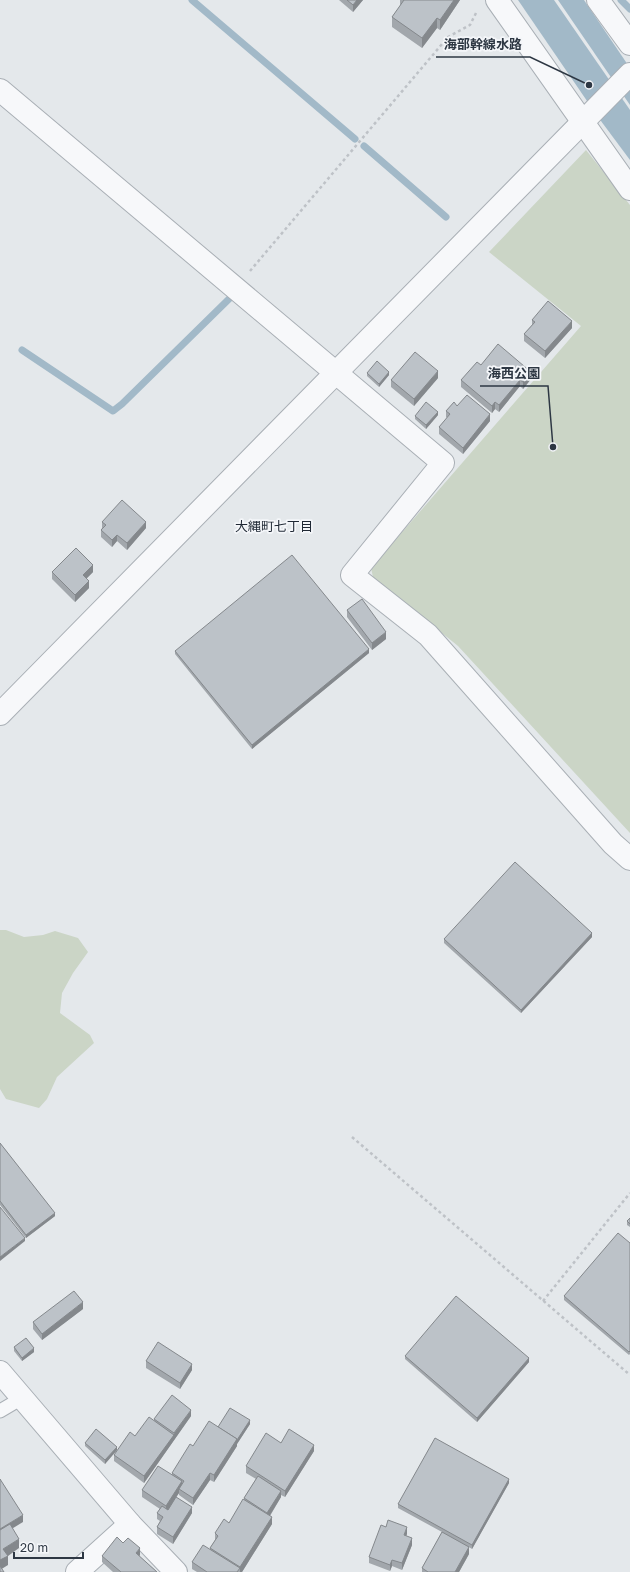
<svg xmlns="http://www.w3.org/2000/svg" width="630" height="1572" font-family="'Golos Text','Noto Sans JP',sans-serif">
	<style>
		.green { fill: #cbd5c6 }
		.water { fill: #a2b9c8 }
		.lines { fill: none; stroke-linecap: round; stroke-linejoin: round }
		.stream { stroke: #a2b9c8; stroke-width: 7 }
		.service-casing { stroke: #a9afb5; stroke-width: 15 }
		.minor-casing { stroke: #a9afb5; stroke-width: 24 }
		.tertiary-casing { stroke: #a9afb5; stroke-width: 24 }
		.path { stroke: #bec2c7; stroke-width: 2.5; stroke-dasharray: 3 3; stroke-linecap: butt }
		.service { stroke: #f7f8fa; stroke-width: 13 }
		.minor { stroke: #f7f8fa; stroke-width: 22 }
		.tertiary { stroke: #f7f8fa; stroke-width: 22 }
		.wall { fill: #a2a7ac }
		.shaded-wall { fill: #84888c }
		.building { fill: #bcc2c8; stroke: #84888c }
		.labels { text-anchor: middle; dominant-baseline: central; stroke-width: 3.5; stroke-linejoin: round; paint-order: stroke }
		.neighbourhood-label { font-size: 13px; fill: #1f2834; stroke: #f4f6f9 }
		.leader { fill: none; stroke: #2d3743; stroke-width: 1.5 }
		.callout-dot { fill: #2d3743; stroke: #f4f6f9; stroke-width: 1.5 }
		.callout-label { font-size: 13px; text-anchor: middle; font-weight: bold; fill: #2d3743; stroke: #f4f6f9; stroke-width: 3.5; stroke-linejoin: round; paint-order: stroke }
	</style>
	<rect width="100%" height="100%" fill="#e4e8eb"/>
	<g class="green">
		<path d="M586,150L630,205V833L458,646L373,577L371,568L581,326L489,252Z"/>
		<path d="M0,930H6L24,937L43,935L55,931L78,938L88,952L73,973L62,993L60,1013L90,1035L94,1043L57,1077L47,1099L39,1108L6,1099L0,1089Z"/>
	</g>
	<g class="water">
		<path d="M518,0H554L630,110V160L598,117Z"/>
		<path d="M558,0H584L630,68V105Z"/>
	</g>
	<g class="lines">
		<g class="stream">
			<path d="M192,0L355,139"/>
			<path d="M621,0L630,9"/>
			<path d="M364,146L446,217"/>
			<path d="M22,350L113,411L122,404L230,298"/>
		</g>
		<defs>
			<path id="service" d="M0,1411L22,1398"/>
			<g id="minor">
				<path d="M497,0L630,189"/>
				<path d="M598,0L630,44"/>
				<path d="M0,90L443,463L352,575L428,635L613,844L630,859"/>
				<path d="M0,1372L130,1524L176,1572"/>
				<path d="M77,1572L130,1524"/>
			</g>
			<path id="tertiary" d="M0,714L630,74"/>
		</defs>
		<use href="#service" class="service-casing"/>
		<use href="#minor" class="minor-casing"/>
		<use href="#tertiary" class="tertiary-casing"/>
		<g class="path">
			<path d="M250,271L448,37L470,25L477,11"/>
			<path d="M352,1137L630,1375"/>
			<path d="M543,1301L630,1193"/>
		</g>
		<use href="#service" class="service"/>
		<use href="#minor" class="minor"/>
		<use href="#tertiary" class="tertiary"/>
	</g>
	<g class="wall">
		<path d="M339,0H363L353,12Z"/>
		<path d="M400,0H460L440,30L437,28L422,48L392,27V17L400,6Z"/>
		<path d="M532,320L572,328L545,358L524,341V334L532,325Z"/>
		<path d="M367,373L389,375L379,387L367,376Z"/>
		<path d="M438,378L414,406L391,387V380Z"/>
		<path d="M531,379L523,389L520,386L499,412L495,409L492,413L461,387V380Z"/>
		<path d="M457,406L490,421L463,454L439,434V427L447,418L446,417V411Z"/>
		<path d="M438,415L426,429L415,419V416Z"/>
		<path d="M102,522L146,528L127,550L117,541L112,547L101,537V530L102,528Z"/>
		<path d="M52,572H93L86,579L89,588L75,602L52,579Z"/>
		<path d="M347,610L386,639L372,650L347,617Z"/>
		<path d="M175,651L369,653L252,749L175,654Z"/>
		<path d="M592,937L521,1013L444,943V939Z"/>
		<path d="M0,1143L55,1216L26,1238L0,1205Z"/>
		<path d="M630,1218V1227L627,1225V1221Z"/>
		<path d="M630,1243V1354L629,1355L564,1300V1296Z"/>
		<path d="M83,1309L42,1340L33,1329V1322Z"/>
		<path d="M14,1347L34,1352L22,1361L14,1351Z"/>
		<path d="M405,1356L529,1362L477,1422L405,1359Z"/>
		<path d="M146,1361L192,1370L180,1389L146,1368Z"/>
		<path d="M191,1416L144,1483L114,1461V1455L154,1420V1419Z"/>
		<path d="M250,1424L237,1444V1443V1446L214,1482L210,1480L193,1505L179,1495V1493L176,1497L192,1513L173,1544L157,1534V1527L160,1521L157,1519V1513L160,1509L142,1497V1490L172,1475V1473L218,1427Z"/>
		<path d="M85,1443L117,1450L105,1464L85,1446Z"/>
		<path d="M281,1443L314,1451L285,1497L281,1495V1497L270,1516L272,1524L242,1572H197L192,1569V1562L210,1550V1548L215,1540V1533L229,1523L244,1499V1498L256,1479L246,1473V1466Z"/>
		<path d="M509,1483L472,1549L469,1547V1554L459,1572H422V1568L442,1532L398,1508V1504Z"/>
		<path d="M407,1534L406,1536L412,1545L402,1570L392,1566L390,1571L369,1563V1557Z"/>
		<path d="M123,1543L140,1555L139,1556L157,1572H113L102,1562V1556Z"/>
	</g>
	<g class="shaded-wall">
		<path d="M357,0H363L353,12V5Z"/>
		<path d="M454,0H460L440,30V20Z"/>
		<path d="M437,18V28L422,48V38Z"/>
		<path d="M572,321V328L545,358V351Z"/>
		<path d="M438,371V378L414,406V399Z"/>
		<path d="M389,372V375L379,387V384Z"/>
		<path d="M531,372V379L523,389V382Z"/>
		<path d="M520,380V386L499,412V405Z"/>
		<path d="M495,402V409L492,413V406Z"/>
		<path d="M438,412V415L426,429V425Z"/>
		<path d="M490,414V421L463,454V448Z"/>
		<path d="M146,522V528L127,550V543Z"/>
		<path d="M117,535V541L112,547V540Z"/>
		<path d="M93,565V572L83,582V575Z"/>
		<path d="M89,581V588L75,602V595Z"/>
		<path d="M386,632V639L372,650V643Z"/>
		<path d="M369,649V653L252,749V745Z"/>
		<path d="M592,933V937L521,1013V1010Z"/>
		<path d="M55,1213V1216L26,1238V1235Z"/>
		<path d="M25,1238V1241L0,1261V1257Z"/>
		<path d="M83,1302V1309L42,1340V1334Z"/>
		<path d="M34,1348V1352L22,1361V1358Z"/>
		<path d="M529,1358V1362L477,1422V1418Z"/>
		<path d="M192,1364V1370L180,1389V1383Z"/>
		<path d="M191,1410V1416L144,1483V1476Z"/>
		<path d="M250,1420V1424L237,1444V1440Z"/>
		<path d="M237,1439V1446L214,1482V1475Z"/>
		<path d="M314,1445V1451L285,1497V1491Z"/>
		<path d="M117,1447V1450L105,1464V1460Z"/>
		<path d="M210,1473V1480L193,1505V1498Z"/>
		<path d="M509,1479V1483L472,1549V1545Z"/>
		<path d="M182,1481V1488L179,1489V1493L166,1513V1506Z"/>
		<path d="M281,1491V1497L267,1520V1513Z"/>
		<path d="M192,1507V1513L173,1544V1537Z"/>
		<path d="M23,1515V1522L0,1536V1529Z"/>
		<path d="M272,1517V1524L242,1572H240V1567Z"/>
		<path d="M407,1527V1534L404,1542V1535Z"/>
		<path d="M412,1538V1545L402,1570V1563Z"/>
		<path d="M19,1539V1548L8,1556V1565L0,1570V1560L3,1549Z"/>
		<path d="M469,1547V1554L459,1572H455Z"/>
		<path d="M140,1548V1555L136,1560V1553Z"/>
		<path d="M392,1560V1566L390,1571V1565Z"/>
	</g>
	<g class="building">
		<path d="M347,0H357L353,5Z"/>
		<path d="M404,0H454L440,20L437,18L422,38L392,17Z"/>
		<path d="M548,301L572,321L545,351L524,334L535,322L532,320Z"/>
		<path d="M498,344L531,372L523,382L520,380L499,405L495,402L492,406L461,380L477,362L481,365Z"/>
		<path d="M415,352L438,371L414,399L391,380Z"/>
		<path d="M377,361L389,372L379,384L367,373Z"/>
		<path d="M467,395L490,414L463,448L439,427L450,414L446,411L454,402L457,406Z"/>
		<path d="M426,402L438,412L426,425L415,416Z"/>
		<path d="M122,500L146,522L127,543L117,535L112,540L101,530L106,525L102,522Z"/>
		<path d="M76,548L93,565L83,575L89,581L75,595L52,572Z"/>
		<path d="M292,555L369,649L252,745L175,651Z"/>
		<path d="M362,599L386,632L372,643L347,610Z"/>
		<path d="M515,862L592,933L521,1010L444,939Z"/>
		<path d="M0,1143L55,1213L26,1235L0,1201Z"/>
		<path d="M0,1207L25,1238L0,1257Z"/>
		<path d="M630,1218V1224L627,1221Z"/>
		<path d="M618,1233L630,1243V1351L629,1352L564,1296Z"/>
		<path d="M74,1291L83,1302L42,1334L33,1322Z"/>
		<path d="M456,1296L529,1358L477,1418L405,1356Z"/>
		<path d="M26,1338L34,1348L22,1358L14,1347Z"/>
		<path d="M158,1342L192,1364L180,1383L146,1361Z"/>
		<path d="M172,1395L191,1410L174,1433L154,1419Z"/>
		<path d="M230,1408L250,1420L237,1440H236L237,1439L218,1427Z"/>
		<path d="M149,1417L174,1435L144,1476L114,1455L130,1432L135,1436Z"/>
		<path d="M209,1421L237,1439L214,1475L210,1473L193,1498L179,1489L184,1481L172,1473L190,1444L193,1446Z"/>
		<path d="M96,1429L117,1447L105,1460L85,1443Z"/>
		<path d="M289,1429L314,1445L285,1491L246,1466L266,1433L281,1443Z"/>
		<path d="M435,1438L509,1479L472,1545L398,1504Z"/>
		<path d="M158,1466L182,1481L166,1506L142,1490Z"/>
		<path d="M258,1476L281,1491L267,1513L244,1498Z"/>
		<path d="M0,1479L23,1515L0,1529Z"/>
		<path d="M176,1497L192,1507L173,1537L157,1527L163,1517L157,1513L162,1506L168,1510Z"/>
		<path d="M243,1499L272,1517L240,1567L210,1548L218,1536L215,1533L224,1519L229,1523Z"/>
		<path d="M388,1520L407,1527L404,1535L412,1538L402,1563L392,1560L390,1565L369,1557L381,1525L386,1527Z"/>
		<path d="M10,1524L19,1539L3,1549L8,1556L0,1560V1530Z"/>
		<path d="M442,1532L469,1547L455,1572H428L422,1568Z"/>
		<path d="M117,1537L123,1543L128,1538L140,1548L136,1553L157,1572H121L102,1556Z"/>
		<path d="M203,1545L240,1568L237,1572H207L192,1562Z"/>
		<path d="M0,1566L4,1572H0Z"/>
	</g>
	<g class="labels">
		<g class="neighbourhood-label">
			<text x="274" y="526">大縄町七丁目</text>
		</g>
	</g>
	<path class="leader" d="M589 85L530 57H436M553 447L548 386H480"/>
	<g class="callout-dot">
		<circle cx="589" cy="85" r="4"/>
		<circle cx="553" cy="447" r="4"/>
	</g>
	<g class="callout-label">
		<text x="483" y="49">海部幹線水路</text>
		<text x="514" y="378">海西公園</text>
	</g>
	<path d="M14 1552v6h69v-6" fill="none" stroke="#2d3743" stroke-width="2"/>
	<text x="20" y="1552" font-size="12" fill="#2d3743" stroke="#f4f6f9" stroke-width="3" paint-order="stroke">20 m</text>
</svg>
